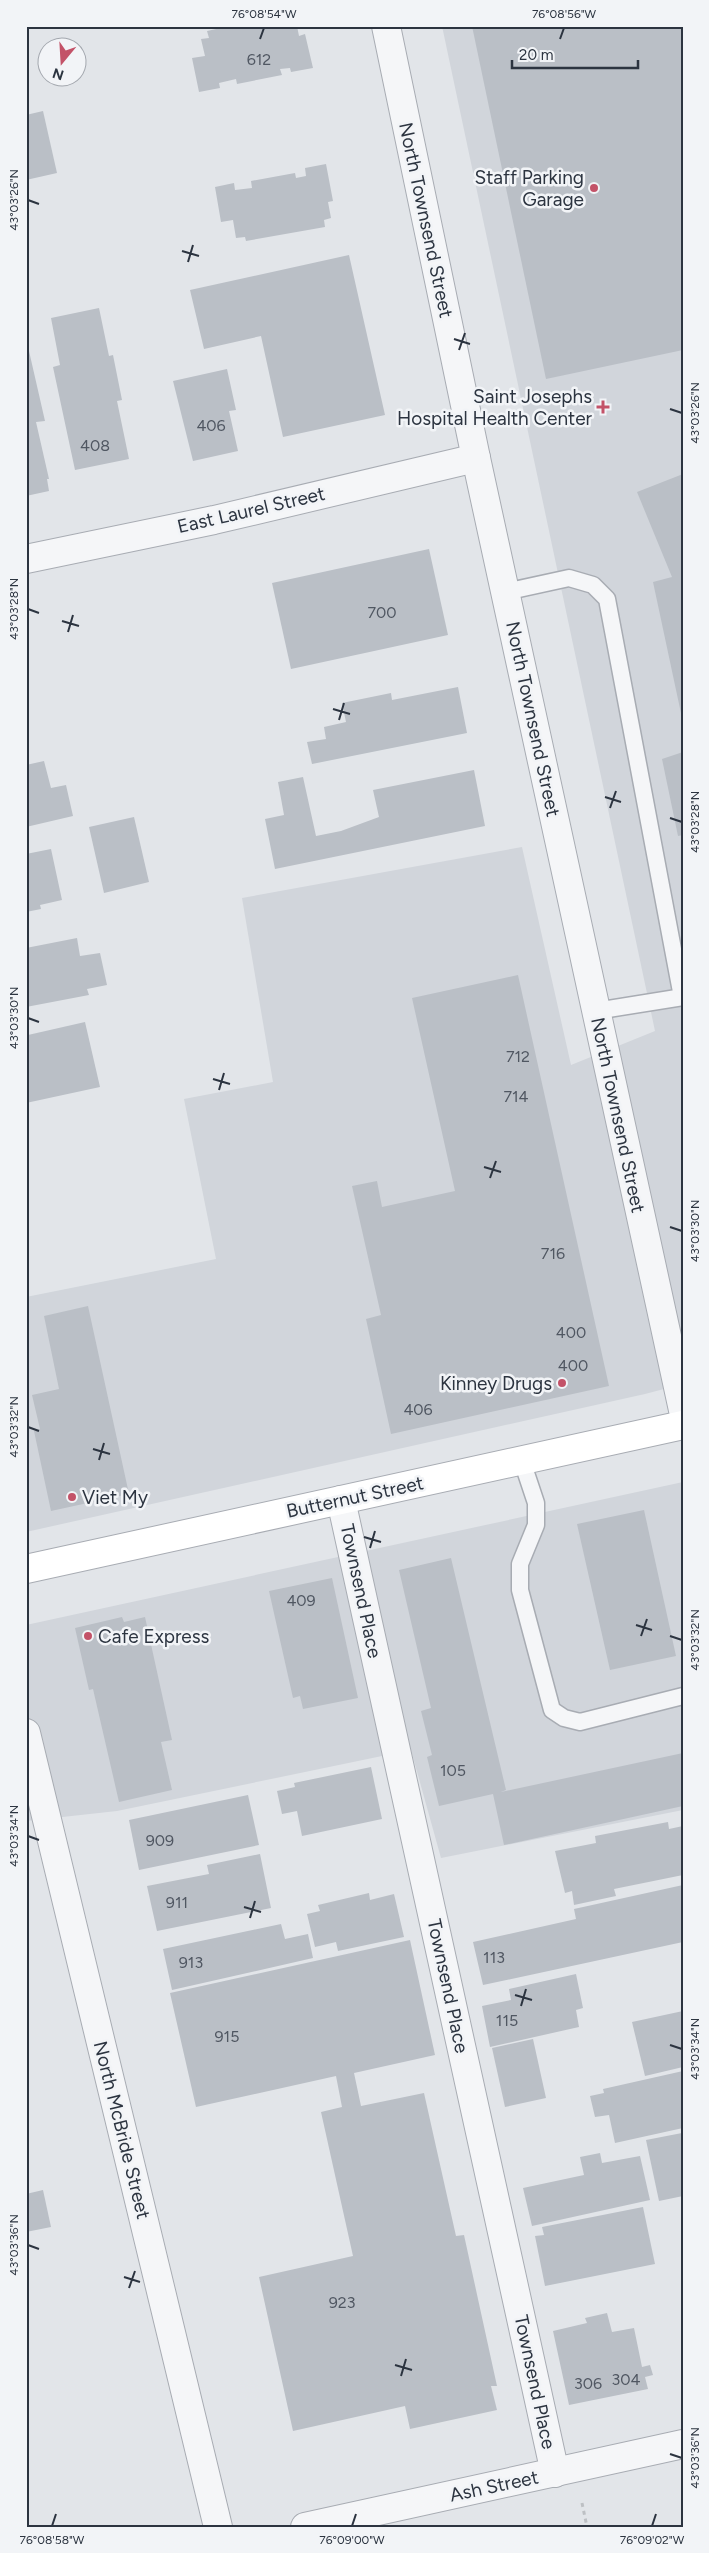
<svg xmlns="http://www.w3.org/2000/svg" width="709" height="2553" font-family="Figtree,sans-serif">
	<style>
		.built { fill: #d1d5db }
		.building { fill: #babfc6 }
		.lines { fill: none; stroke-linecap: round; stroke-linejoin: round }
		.lane-casing { stroke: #a8acb3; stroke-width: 19 }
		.street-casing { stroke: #a8acb3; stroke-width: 30 }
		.secondary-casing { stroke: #a8acb3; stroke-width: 30 }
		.path { stroke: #bdc0c4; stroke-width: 3; stroke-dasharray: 4 4; stroke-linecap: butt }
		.lane { stroke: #f5f6f8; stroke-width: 16 }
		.street { stroke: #f5f6f8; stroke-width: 28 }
		.secondary { stroke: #fff; stroke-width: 28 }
		.ticks { fill: none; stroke: #2c3440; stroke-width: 2 }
		.poi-dot { fill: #c35268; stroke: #f2f4f7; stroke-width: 2 }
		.labels { text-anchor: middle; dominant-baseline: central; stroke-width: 5; stroke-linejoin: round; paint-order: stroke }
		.number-label { font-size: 16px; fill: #505762 }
		.poi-label { font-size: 19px; fill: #2c3440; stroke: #f2f4f7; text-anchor: end }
		.street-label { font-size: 19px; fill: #2c3440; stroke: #f2f4f7 }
		.neatline { fill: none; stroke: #2c3440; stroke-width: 2 }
		.ticks-label { font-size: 12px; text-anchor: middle; fill: #2c3440 }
	</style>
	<rect width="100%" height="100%" fill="#e2e5e9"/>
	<g class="built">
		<path d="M442,26H683V1384L645,1394L26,1532V1297L216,1259L184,1099L273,1082L242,898L522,847L571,1065L655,1031Z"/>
		<path d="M683,1482V1810L441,1858L411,1750L117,1811L26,1821V1625Z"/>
	</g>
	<g class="building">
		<path d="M230,26H297L299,36L305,34L313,68L291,72L290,68L280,69L282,75L237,84L236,79L219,83L220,88L199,92L192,58L205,56L201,39L209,38L207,31Z"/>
		<path d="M472,26H683V350L546,379Z"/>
		<path d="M43,111L57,173L26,180V115Z"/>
		<path d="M326,164L333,201L328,202L331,218L324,220L325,227L246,241L245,237L236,238L233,220L221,222L215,187L234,183L235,190L252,188L251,181L295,173L296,178L306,176L305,168Z"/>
		<path d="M349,255L385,415L283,437L261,336L204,349L190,290Z"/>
		<path d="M99,308L109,356L113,355L122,400L117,401L129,459L75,470L53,367L60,365L51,318Z"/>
		<path d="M26,351H29L45,421L36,422L49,479H47L49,491L26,496Z"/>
		<path d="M227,369L236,410L229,411L238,451L193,461L173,381Z"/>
		<path d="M683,474V718H682L653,582L672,577L637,492Z"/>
		<path d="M429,549L448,635L291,669L272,583Z"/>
		<path d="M458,687L467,733L312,764L307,742L326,739L324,727L346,722L342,703L391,693L392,700Z"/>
		<path d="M683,752V835L678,836L662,759Z"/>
		<path d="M44,761L51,788L66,785L73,816L26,827V765Z"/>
		<path d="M474,770L485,826L275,869L265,819L284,815L278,782L303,777L316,836L341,831L379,817L373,790Z"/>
		<path d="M134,817L149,882L104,893L89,827Z"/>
		<path d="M51,849L62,900L40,905L41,909L26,912V854Z"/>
		<path d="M77,938L80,956L100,953L107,985L87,989L89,995L26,1007V948Z"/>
		<path d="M518,975L609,1386L391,1434L366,1319L381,1315L352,1186L377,1181L382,1207L455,1191L412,998Z"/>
		<path d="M85,1022L100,1087L26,1103L28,1035Z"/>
		<path d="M88,1306L129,1494L51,1511L34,1431L40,1429L32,1395L59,1389L44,1316Z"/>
		<path d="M644,1510L676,1656L610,1670L577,1524Z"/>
		<path d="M451,1558L506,1790L501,1792L683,1753V1806L504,1845L493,1794L439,1806L427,1757L432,1755L421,1711L431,1708L399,1570Z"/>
		<path d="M332,1578L358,1698L303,1709L300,1696L293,1698L269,1591Z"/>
		<path d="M122,1617L124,1622L145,1617L172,1740L161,1742L172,1790L119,1802L93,1689L89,1690L75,1628Z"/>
		<path d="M371,1767L382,1819L302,1836L297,1811L282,1814L277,1791L295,1787L294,1783Z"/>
		<path d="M248,1795L259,1845L139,1870L129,1820Z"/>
		<path d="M668,1822L669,1829L683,1826V1875L614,1889L616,1896L574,1905L572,1891L565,1893L555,1851L596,1843L595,1836Z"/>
		<path d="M260,1854L271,1908L157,1931L147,1886L209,1874L207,1865Z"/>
		<path d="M683,1885V1942L483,1985L473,1942L576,1919L574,1909Z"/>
		<path d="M369,1893L370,1900L394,1894L404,1937L338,1951L336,1942L315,1947L307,1914L320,1911L318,1905Z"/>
		<path d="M281,1924L285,1939L308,1934L313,1958L172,1990L163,1949Z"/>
		<path d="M410,1940L435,2055L354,2073L361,2106L424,2093L456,2236L464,2235L497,2386H491L497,2410L410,2429L405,2406L293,2431L259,2277L353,2256L321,2112L342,2107L336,2076L196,2107L170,1993Z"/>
		<path d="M576,1974L583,2008L576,2010L579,2027L490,2047L482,2006L511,2000L509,1989Z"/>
		<path d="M683,2011V2067L645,2076L632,2022Z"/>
		<path d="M533,2039L546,2098L505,2107L492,2048Z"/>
		<path d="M683,2071V2128L615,2143L609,2115L595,2117L590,2096L604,2093L603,2089Z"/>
		<path d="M682,2133L683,2196L659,2201L646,2140Z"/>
		<path d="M600,2153L602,2163L640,2156L650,2200L532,2226L523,2188L584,2175L580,2157Z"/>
		<path d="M43,2190L51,2227L26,2232V2194Z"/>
		<path d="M643,2207L655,2264L545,2286L535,2236L544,2235L542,2227Z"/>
		<path d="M607,2313L612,2332L634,2328L642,2367L650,2365L653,2375L645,2377L648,2389L569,2405L553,2331L587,2323L585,2318Z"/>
	</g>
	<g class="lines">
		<defs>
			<g id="lane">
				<path d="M505,592L569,578L593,585L607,599L682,997"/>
				<path d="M596,1011L683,997"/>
				<path d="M522,1461L536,1503V1525L520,1564V1590L552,1710L564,1718L580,1722L683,1696"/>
			</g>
			<g id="street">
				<path d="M386,26L476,458L683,1410"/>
				<path d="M26,559L214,520L476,458"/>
				<path d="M341,1500L555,2473"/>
				<path d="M26,1733L218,2527"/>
				<path d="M305,2527L683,2444"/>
			</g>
			<path id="secondary" d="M26,1569L683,1425"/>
		</defs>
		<use href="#lane" class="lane-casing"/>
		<use href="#street" class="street-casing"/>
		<use href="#secondary" class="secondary-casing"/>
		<path class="path" d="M582,2503L587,2527"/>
		<use href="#lane" class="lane"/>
		<use href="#street" class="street"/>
		<use href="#secondary" class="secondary"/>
	</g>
	<path class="ticks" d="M260,39L264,28M560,39L564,28M28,200L39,204M182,251L199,256M188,262L193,245M454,339L470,344M459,350L465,333M670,409L682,413M28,609L39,613M62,621L79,626M68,632L73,615M333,709L350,714M339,720L344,703M605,797L621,802M610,808L616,791M670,818L682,822M28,1018L39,1022M213,1079L230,1084M219,1090L224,1073M484,1167L501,1172M490,1178L496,1161M670,1227L682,1231M28,1427L39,1431M93,1449L110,1454M99,1460L104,1443M364,1537L381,1542M370,1548L375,1531M636,1625L652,1630M641,1636L647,1619M670,1636L682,1640M28,1836L39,1840M244,1907L261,1912M250,1918L255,1901M515,1995L532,2000M521,2006L526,1989M670,2045L682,2049M28,2245L39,2249M124,2277L140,2282M129,2288L135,2271M395,2365L412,2370M401,2376L406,2359M670,2454L682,2458M52,2526L56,2514M352,2526L356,2514M652,2526L656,2514"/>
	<g class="poi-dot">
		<circle cx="594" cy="188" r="5"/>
		<path d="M600.5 399.5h5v5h5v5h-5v5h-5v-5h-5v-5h5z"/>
		<circle cx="562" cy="1383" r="5"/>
		<circle cx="72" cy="1497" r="5"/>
		<circle cx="88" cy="1636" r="5"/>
	</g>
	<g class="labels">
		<g class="number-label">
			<text x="259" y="59">612</text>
			<text x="211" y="425">406</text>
			<text x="95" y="445">408</text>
			<text x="382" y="612">700</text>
			<text x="518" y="1056">712</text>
			<text x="516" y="1096">714</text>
			<text x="553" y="1253">716</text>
			<text x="571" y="1332">400</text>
			<text x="573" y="1365">400</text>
			<text x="418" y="1409">406</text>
			<text x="301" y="1600">409</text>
			<text x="453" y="1770">105</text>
			<text x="160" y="1840">909</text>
			<text x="177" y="1902">911</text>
			<text x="494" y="1957">113</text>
			<text x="191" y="1962">913</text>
			<text x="507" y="2020">115</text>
			<text x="227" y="2036">915</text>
			<text x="342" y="2302">923</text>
			<text x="626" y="2379">304</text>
			<text x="588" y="2383">306</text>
		</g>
		<g class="poi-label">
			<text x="584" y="177">Staff Parking<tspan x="584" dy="22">Garage</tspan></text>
			<text x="592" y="396">Saint Josephs<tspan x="592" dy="22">Hospital Health Center</tspan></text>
			<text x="552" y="1383">Kinney Drugs</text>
			<text x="82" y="1497" text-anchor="start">Viet My</text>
			<text x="98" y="1636" text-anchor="start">Cafe Express</text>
		</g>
		<g class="street-label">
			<text transform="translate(426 220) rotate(78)">North Townsend Street</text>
			<text transform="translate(251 510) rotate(-13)">East Laurel Street</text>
			<text transform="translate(533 719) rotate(78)">North Townsend Street</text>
			<text transform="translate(618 1115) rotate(78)">North Townsend Street</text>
			<text transform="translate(355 1497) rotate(-12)">Butternut Street</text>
			<text transform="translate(361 1591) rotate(78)">Townsend Place</text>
			<text transform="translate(448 1986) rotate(78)">Townsend Place</text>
			<text transform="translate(122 2130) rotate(76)">North McBride Street</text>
			<text transform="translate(535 2382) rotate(78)">Townsend Place</text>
			<text transform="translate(494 2486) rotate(-12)">Ash Street</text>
		</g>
	</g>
	<rect width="709" height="2553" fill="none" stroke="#f2f4f7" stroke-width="55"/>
	<g transform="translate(62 62) rotate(198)"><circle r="24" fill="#f2f4f7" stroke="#a3a7ae"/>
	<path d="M0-4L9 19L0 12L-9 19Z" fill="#c35268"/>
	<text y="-8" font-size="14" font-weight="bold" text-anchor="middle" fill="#2c3440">N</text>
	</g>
	<path d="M512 60v8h126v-8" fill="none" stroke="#2c3440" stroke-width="2.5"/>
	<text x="519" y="60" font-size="15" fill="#2c3440" stroke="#f2f4f7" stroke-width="4" paint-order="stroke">20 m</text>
	<rect x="28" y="28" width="654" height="2498" class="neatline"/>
	<g class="ticks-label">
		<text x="264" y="18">76°08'54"W</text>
		<text x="564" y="18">76°08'56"W</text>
		<text transform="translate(14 200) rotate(-90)" y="4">43°03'26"N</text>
		<text transform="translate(695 413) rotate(-90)" y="4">43°03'26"N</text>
		<text transform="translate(14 609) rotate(-90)" y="4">43°03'28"N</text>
		<text transform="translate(695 822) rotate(-90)" y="4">43°03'28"N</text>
		<text transform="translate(14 1018) rotate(-90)" y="4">43°03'30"N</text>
		<text transform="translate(695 1231) rotate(-90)" y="4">43°03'30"N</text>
		<text transform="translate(14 1427) rotate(-90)" y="4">43°03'32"N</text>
		<text transform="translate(695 1640) rotate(-90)" y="4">43°03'32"N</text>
		<text transform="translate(14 1836) rotate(-90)" y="4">43°03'34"N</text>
		<text transform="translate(695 2049) rotate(-90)" y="4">43°03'34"N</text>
		<text transform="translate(14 2245) rotate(-90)" y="4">43°03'36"N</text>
		<text transform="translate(695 2458) rotate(-90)" y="4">43°03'36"N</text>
		<text x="52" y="2544">76°08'58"W</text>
		<text x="352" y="2544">76°09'00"W</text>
		<text x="652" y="2544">76°09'02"W</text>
	</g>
</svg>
